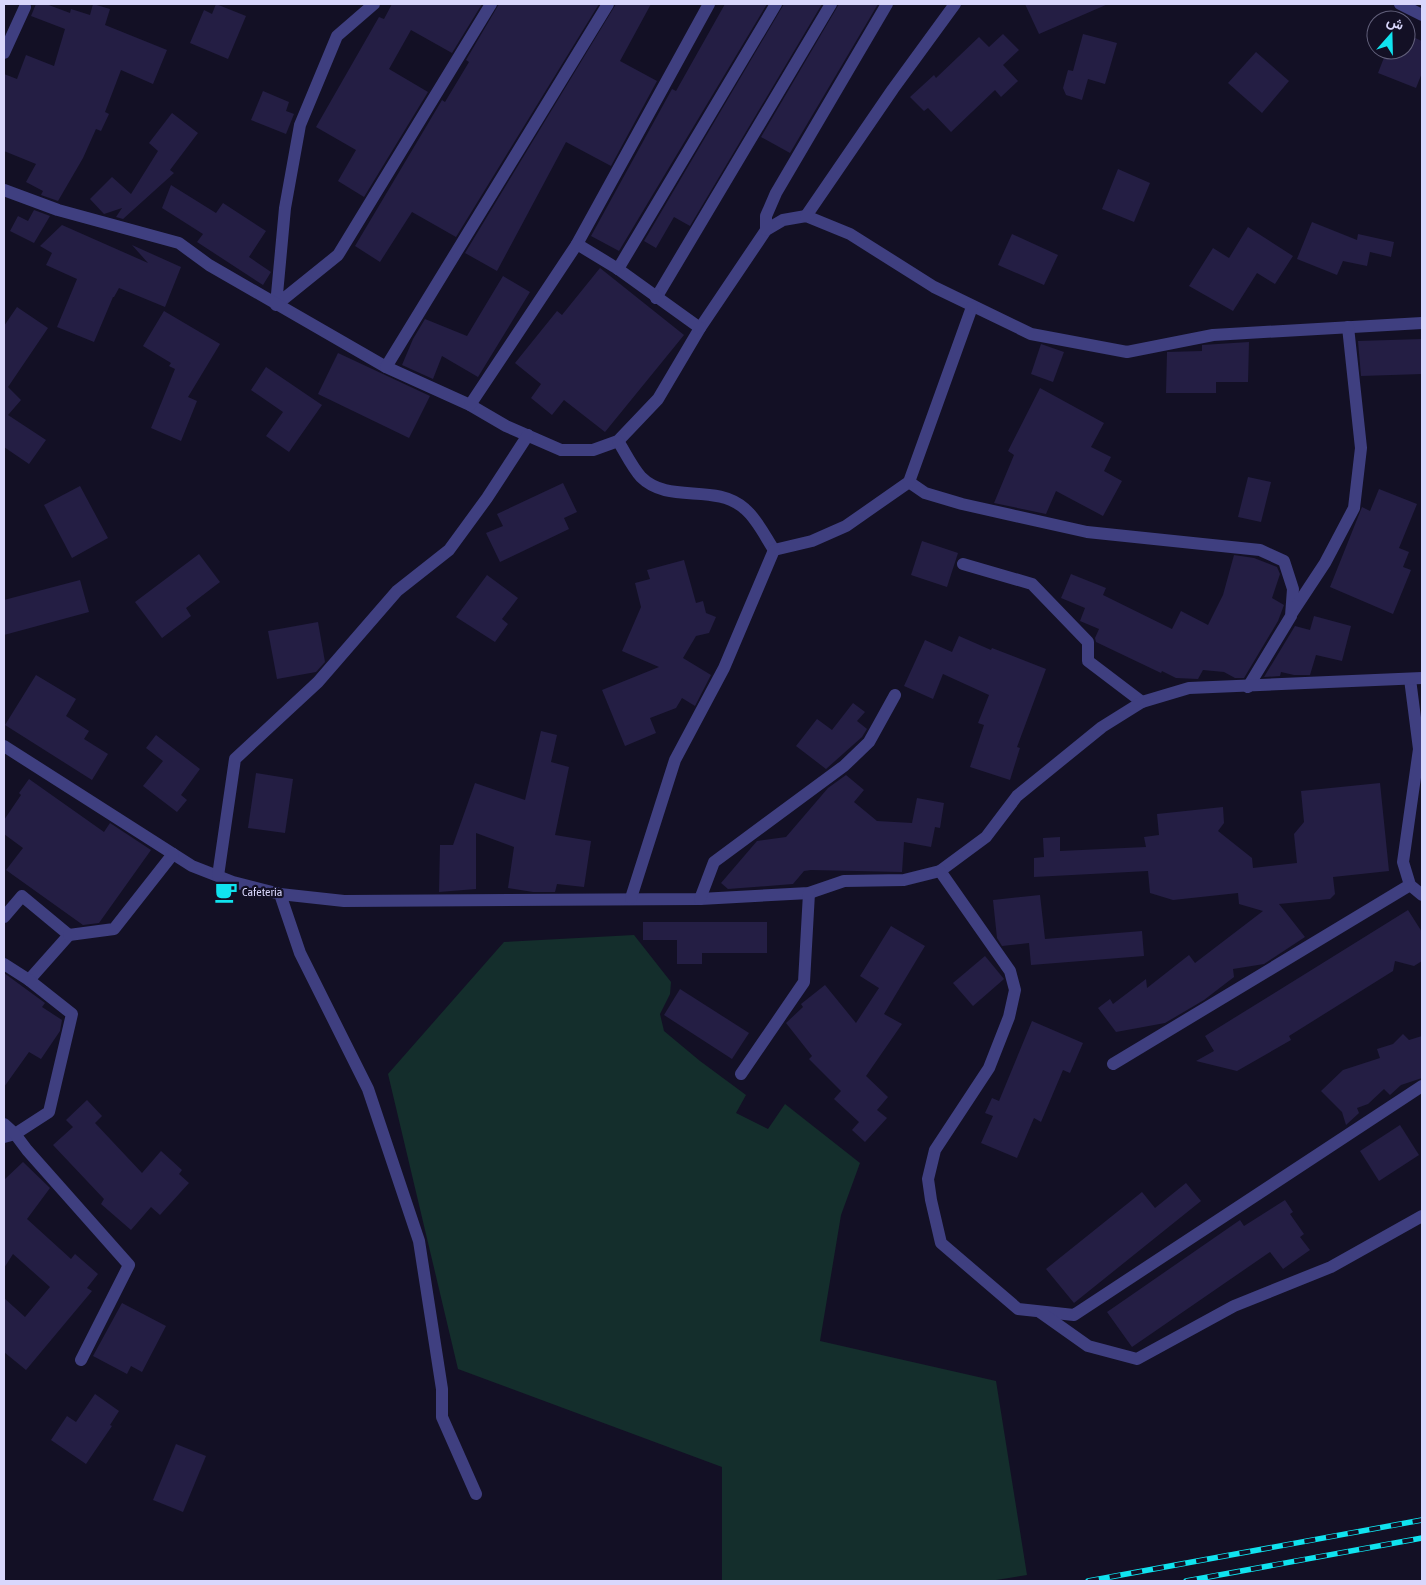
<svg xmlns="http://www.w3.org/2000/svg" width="1426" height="1585" font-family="'Asap Condensed',Vazirmatn,sans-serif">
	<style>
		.green { fill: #142e2c }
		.building { fill: #241e44 }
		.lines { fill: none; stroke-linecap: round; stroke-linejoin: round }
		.minor { stroke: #3f3f80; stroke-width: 12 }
		.rail-casing { stroke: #10e3ef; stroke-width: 5.5 }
		.rail { stroke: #131025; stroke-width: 4; stroke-dasharray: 11; stroke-linecap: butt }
		.labels { text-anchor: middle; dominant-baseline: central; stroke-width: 4.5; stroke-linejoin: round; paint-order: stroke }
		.poi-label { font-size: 12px; fill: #d9d7fc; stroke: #131025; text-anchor: start }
	</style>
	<rect width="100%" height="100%" fill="#131025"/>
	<path class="green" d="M634,935L671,982L670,994L660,1014L664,1031L700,1061L746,1095L736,1113L768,1129L785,1104L860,1163L841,1215L820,1341L996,1381L1027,1575L990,1581H722V1467L458,1369L388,1074L504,942Z"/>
	<g class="building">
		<path d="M36,4H46L70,13L71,9L90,15L93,4L110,9L105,25L167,50L153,84L121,70L105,112L109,114L101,131L96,129L83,158L58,201L41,195L43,191L26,182L36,164L4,151V74L17,79L26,55L54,66L65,29L31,16Z"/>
		<path d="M216,4L246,16L228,59L190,43L204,10L212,14Z"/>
		<path d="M392,4H482L452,53L411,30L389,69L428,92L364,197L338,181L356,150L316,127L379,17L384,19Z"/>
		<path d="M499,4H599L456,237L412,212L380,262L355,246L442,100L445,102L469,62L466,60Z"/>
		<path d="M616,4H651L620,61L657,81L611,166L566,142L497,271L465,253Z"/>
		<path d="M725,4H767L619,251L591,236L672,89L676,91Z"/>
		<path d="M784,4H822L690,226L674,217L656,248L644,241Z"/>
		<path d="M839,4H878L790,153L761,137Z"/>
		<path d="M1025,4H1108L1039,34Z"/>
		<path d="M1003,34L1019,50L1003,65L1018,81L1001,97L995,90L951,132L928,108L924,111L910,97L934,75L936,78L979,37L989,47Z"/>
		<path d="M1083,34L1117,43L1105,84L1088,79L1082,100L1066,95L1063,88L1068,70L1073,71Z"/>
		<path d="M1406,34L1422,41V73L1416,88L1378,73L1387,50H1406Z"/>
		<path d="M1256,52L1289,81L1262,113L1228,83Z"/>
		<path d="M263,91L289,102L286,111L294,114L286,134L251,120Z"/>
		<path d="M172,113L198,133L170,170L174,173L123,219L116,217L122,208L104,214L90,199L112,177L131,194L158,151L149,143Z"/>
		<path d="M1118,169L1150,183L1134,222L1102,209Z"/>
		<path d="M171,185L216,213L223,203L266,231L249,257L271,272L263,285L197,242L203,234L162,208Z"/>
		<path d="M34,210L50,216L34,243L10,231L18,216L28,221Z"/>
		<path d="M1312,222L1357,240L1358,234L1394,242L1391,257L1370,252L1367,266L1343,261L1337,275L1297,259Z"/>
		<path d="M62,225L148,263L132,245L181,267L165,307L119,288L114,297H113L94,342L57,327L77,279L46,265L52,253L40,246Z"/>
		<path d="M1248,227L1293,256L1275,284L1257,273L1233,311L1189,286L1213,248L1229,258Z"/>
		<path d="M1012,234L1058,255L1044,285L998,265Z"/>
		<path d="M600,268L684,335L605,432L564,400L552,415L531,398L541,384L515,363L557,311L562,315Z"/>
		<path d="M503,276L530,292L478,377L442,356L433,379L402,365L413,339L425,319L467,336Z"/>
		<path d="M17,307L48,328L8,387L21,400L8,415L46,440L29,464L4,447V326Z"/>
		<path d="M164,311L220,344L188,397L197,401L181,441L151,428L175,369L169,366L171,363L143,346Z"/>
		<path d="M1422,339V374L1361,376L1358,341Z"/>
		<path d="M1249,342L1248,382H1216V393H1166L1167,352L1202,351V345Z"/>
		<path d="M1041,344L1064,352L1053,382L1031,374Z"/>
		<path d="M338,353L430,396L409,438L318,394Z"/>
		<path d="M266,367L322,405L289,452L266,436L283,412L251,390Z"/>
		<path d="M1040,388L1104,423L1091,447L1111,457L1104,471L1122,481L1103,516L1056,491L1046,514L994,503L1014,455L1008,451Z"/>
		<path d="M1248,477L1271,482L1261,522L1238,517Z"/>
		<path d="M563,483L577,512L564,518L569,529L500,562L486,533L503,526L497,514Z"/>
		<path d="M80,486L108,538L72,558L44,505Z"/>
		<path d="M1379,489L1417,504L1399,548L1409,552L1403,567L1411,570L1393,614L1330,587L1362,507L1370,511Z"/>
		<path d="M922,541L958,553L947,587L911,575Z"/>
		<path d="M199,554L220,582L186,608L191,616L162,638L135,602Z"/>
		<path d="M1234,555L1254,558L1277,567L1280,574L1272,598L1284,605L1278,621L1244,678H1235L1224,672L1203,670L1198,679L1176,678L1162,671L1161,673L1096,642L1095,638L1099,629L1080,621L1085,608L1061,598L1071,574L1106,588L1103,595L1172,629L1181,611L1208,625L1223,595Z"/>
		<path d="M684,560L696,603L703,601L706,613L716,617L709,633L696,636L683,658L711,675L695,706L682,698L676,708L650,718L656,733L625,746L602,690L659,667L622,651L641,607L635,583L650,579L647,570Z"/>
		<path d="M487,575L518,598L502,619L508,624L495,642L456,617Z"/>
		<path d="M80,580L89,612L4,635V600Z"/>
		<path d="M1314,616L1351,626L1342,661L1316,655L1310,675H1294L1281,672L1280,676L1264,677L1295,626L1310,630Z"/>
		<path d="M318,622L325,662L316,672L277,679L268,631Z"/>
		<path d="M959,636L991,650L992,648L1046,669L1017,747L1020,748L1010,780L970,767L984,725L978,723L989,695L943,674L933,699L904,686L925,640L952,652Z"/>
		<path d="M36,675L76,699L66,716L89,731L84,739L108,754L92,780L5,725Z"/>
		<path d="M853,703L865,712L857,721L867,729L862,737L826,769L796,746L817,719L832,730Z"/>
		<path d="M541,731L557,735L551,762L569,767L555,835L591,841L584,887L557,884L555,892H533L508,888L514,847L476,833V889L439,892L440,845H453L475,783L525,800Z"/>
		<path d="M156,735L200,769L181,795L187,800L177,812L143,786L163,761L146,748Z"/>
		<path d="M256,773L293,779L285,833L248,828Z"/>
		<path d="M846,775L864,790L854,802L877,821L912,823L917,798L944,803L940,828L935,827L931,847L904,842L902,872L811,870L804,871L793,884L728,889L721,883L757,841L786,837L828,788Z"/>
		<path d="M29,779L104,832L110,823L151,850L99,923L83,925L6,870L23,848L4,834V820L21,795L19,793Z"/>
		<path d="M1380,783L1389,871L1333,877L1335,894L1330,899L1279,904L1305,937L1264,964L1233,969L1234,977L1204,1000L1165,1023L1116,1032L1098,1008L1110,999L1113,1004L1146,979L1147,988L1189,955L1195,963L1263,911L1239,904L1238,893L1173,900L1150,893L1148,871L1034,877V858L1044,857L1043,838L1060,837V851L1146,847L1144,837L1159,835L1157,814L1223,807L1224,823L1218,831L1252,858L1253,868L1297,863L1294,834L1304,822L1301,791Z"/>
		<path d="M1040,895L1045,939L1142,931L1144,956L1031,965L1029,943L1002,946L997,938L993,900Z"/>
		<path d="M1408,910L1422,932V961L1414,966L1395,961L1393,971L1289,1036L1291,1040L1237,1071L1196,1061L1214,1051L1205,1036Z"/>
		<path d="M643,922H767V953H702V964H677V940H643Z"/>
		<path d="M891,926L925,946L884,1014L902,1024L866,1076L888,1097L877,1110L887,1118L865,1142L852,1130L859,1122L834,1099L841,1091L809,1059L812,1056L786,1023L803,1007L801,1004L825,985L856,1023L879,988L860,976Z"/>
		<path d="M985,956L1004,979L973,1006L953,983Z"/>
		<path d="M4,973L45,1003L42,1007L62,1020L60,1031L41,1059L29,1052L4,1087Z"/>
		<path d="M680,989L749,1033L732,1059L664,1015Z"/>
		<path d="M1032,1021L1083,1043L1070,1073L1063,1070L1041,1122L1034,1118L1017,1158L981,1143L993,1116L985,1113L992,1098L999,1101Z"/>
		<path d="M1403,1034L1409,1040L1422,1036V1078L1401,1085L1390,1095L1384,1089L1368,1104L1357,1108L1359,1113L1346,1125L1342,1112L1321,1091L1343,1070L1380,1058L1377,1049L1393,1044Z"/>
		<path d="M87,1100L102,1116L95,1123L142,1173L161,1151L182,1170L179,1174L189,1183L160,1215L151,1207L131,1230L101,1204L104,1199L53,1145L73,1127L66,1120Z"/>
		<path d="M1400,1125L1419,1155L1379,1181L1360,1151Z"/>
		<path d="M23,1162L50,1188L27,1219L71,1259L75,1254L98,1274L87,1288L92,1291L26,1370L4,1352V1298L25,1317L50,1287L13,1254L4,1268V1180Z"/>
		<path d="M1186,1183L1201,1201L1074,1303L1046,1269L1142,1192L1155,1208Z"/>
		<path d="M1285,1200L1293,1212L1290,1214L1304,1234L1300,1237L1310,1250L1283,1269L1270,1252L1132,1347L1107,1312L1240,1220L1244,1226Z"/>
		<path d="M122,1303L166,1326L142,1372L131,1366L127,1374L93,1356Z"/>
		<path d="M95,1394L119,1411L110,1425L112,1426L86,1464L51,1440L67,1416L76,1422Z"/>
		<path d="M176,1444L206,1456L183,1512L153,1500Z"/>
	</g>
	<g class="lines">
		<g class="minor">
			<path d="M374,4L337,36L300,125L285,208L276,305L338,255L491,4"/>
			<path d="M1400,4L1422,15"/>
			<path d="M4,53L25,7"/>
			<path d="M4,190L58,210L179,243L209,265L386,367L470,405L506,426L561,450H593L618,441L658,399L700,328L766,230L783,220L806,216L850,234L934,287L1031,334L1127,352L1213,335L1422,323"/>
			<path d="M806,216L893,89L955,4"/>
			<path d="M766,230V216L776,193L887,4"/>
			<path d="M577,244L709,4"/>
			<path d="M618,269L776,4"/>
			<path d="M656,298L831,4"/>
			<path d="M386,367L608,4"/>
			<path d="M470,405L577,244L618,269L700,328"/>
			<path d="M618,441C625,452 632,467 641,477C669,505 715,482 745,509C757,519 766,538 774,550"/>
			<path d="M909,482L925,493L962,504L1087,532L1260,550L1284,561L1293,589L1291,616L1248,687"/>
			<path d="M774,550L812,541L846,526L909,482L972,307"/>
			<path d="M963,564L1032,584L1088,642V661L1142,702"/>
			<path d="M1292,613L1325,563L1354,508L1361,448L1348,327"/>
			<path d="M1410,679L1419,749L1403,862L1410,885L1422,895"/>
			<path d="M4,746L192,866L233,882L280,894L344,901L700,899L809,893L844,881L904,880L940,871L986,837L1017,796L1102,727L1142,702L1189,688L1422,678"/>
			<path d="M940,871L1010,971L1015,990L1009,1017L989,1068L935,1150L928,1179L931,1200L941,1243L1018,1309L1074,1315L1422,1086"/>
			<path d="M218,876L235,759L318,682L397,591L449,550L487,498L528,435"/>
			<path d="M280,894L300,953L368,1089L419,1241L442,1389V1417L476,1494"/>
			<path d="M631,898L675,760L724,668L774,550"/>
			<path d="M700,899L714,862L844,766L869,742L895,695"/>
			<path d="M4,917L22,896L69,935L29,980"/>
			<path d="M69,935L114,929L173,854"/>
			<path d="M4,964L29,980L72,1014L49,1112L15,1134L4,1137"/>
			<path d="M1113,1064L1410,885"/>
			<path d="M741,1074L804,982L809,893"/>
			<path d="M4,1124L15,1134L27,1150L129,1265L81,1360"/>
			<path d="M1040,1312L1088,1346L1137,1359L1234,1306L1331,1267L1422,1216"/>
		</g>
		<defs>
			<g id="rail">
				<path d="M1088,1581L1422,1520"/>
				<path d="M1186,1581L1422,1538"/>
			</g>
		</defs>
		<use href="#rail" class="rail-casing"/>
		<use href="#rail" class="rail"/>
	</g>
	<defs>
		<symbol id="cafe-bare" viewBox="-9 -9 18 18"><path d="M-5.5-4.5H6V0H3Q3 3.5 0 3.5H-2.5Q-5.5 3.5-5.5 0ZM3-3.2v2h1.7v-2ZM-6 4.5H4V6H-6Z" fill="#10e3ef" stroke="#131025" stroke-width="2.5" paint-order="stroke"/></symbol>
	</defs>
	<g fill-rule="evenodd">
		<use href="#cafe-bare" x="210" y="876" width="32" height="32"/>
	</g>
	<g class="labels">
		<g class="poi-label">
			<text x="242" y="892">Cafeteria</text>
		</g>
	</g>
	<rect width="1426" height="1585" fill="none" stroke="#d9d7fc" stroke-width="10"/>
	<g transform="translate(1391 35) rotate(20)"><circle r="24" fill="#131025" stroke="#62607b"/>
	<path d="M0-4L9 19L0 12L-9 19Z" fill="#10e3ef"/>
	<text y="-8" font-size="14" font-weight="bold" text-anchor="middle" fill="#d9d7fc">ش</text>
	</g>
</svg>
